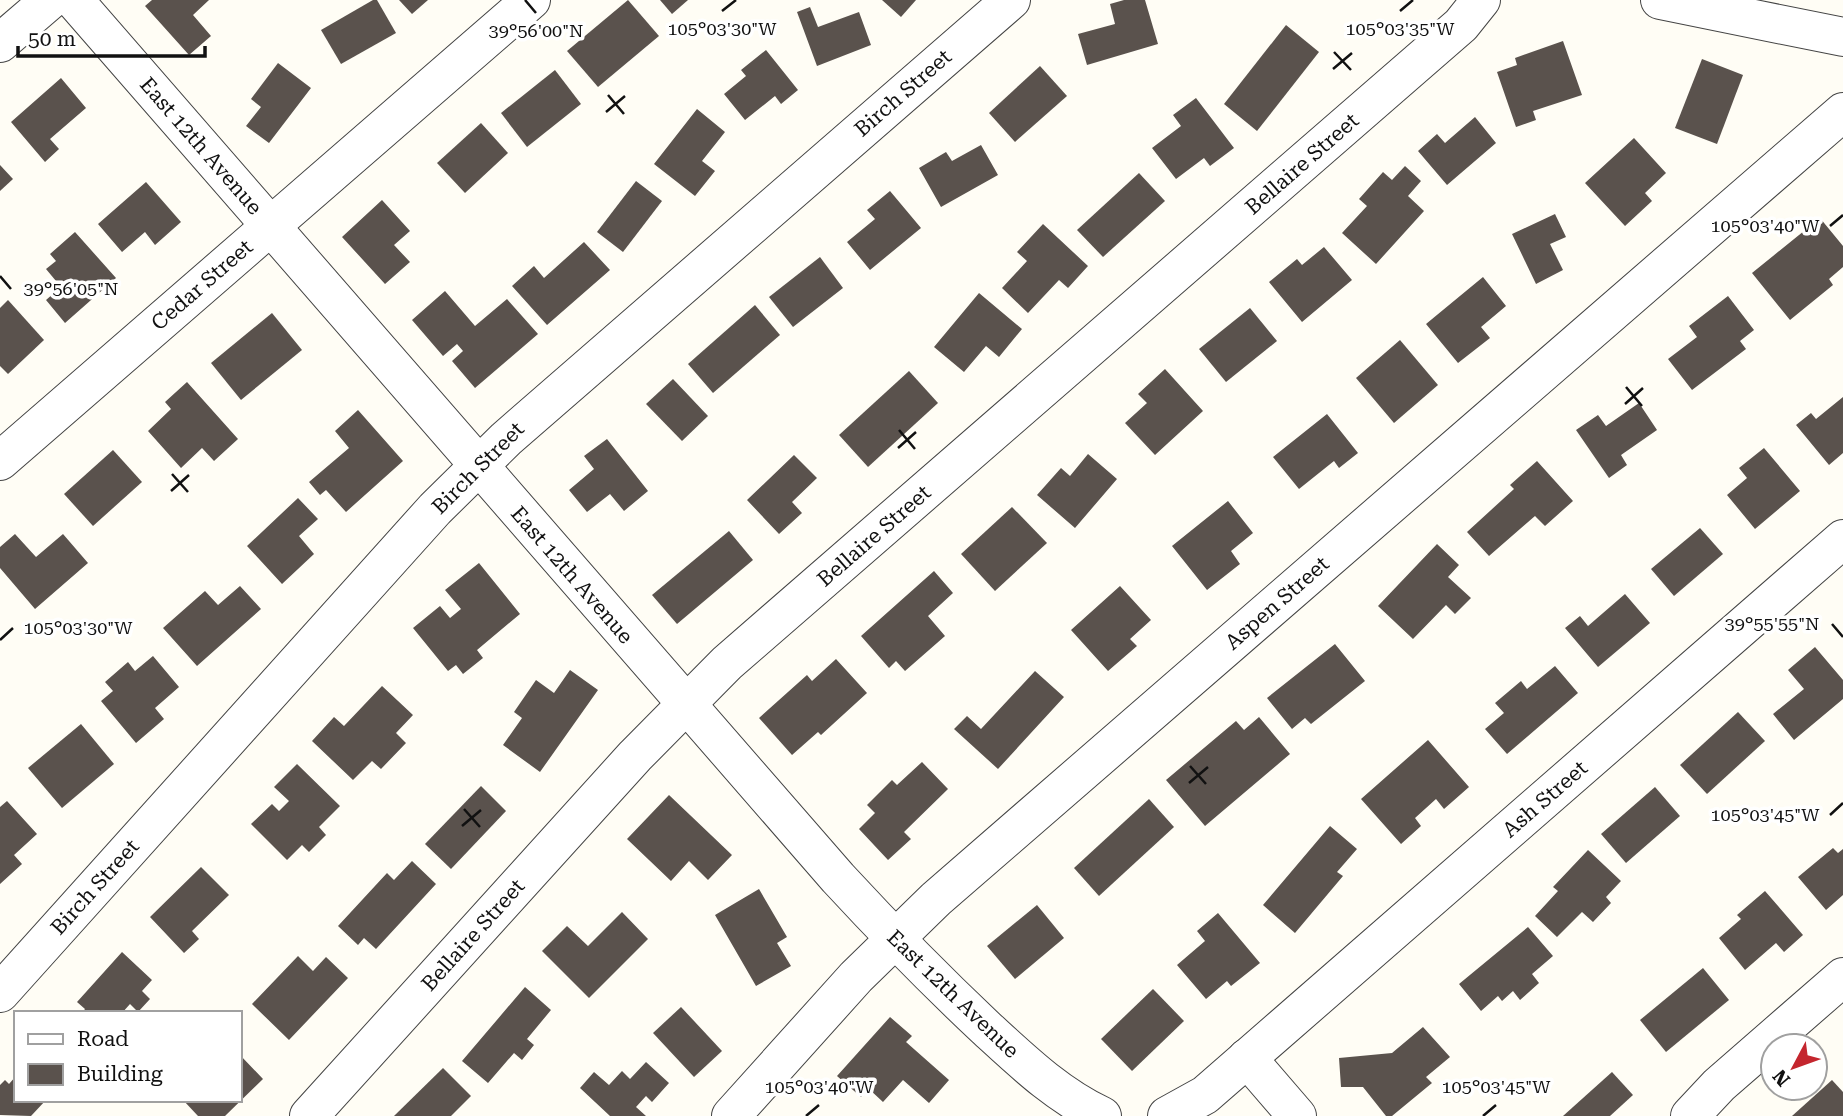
<svg xmlns="http://www.w3.org/2000/svg" width="1843" height="1116" font-family="'Roboto Serif',serif">
	<style>
		.building { fill: #5a524d }
		.lines { fill: none; stroke-linecap: round; stroke-linejoin: round }
		.minor-casing { stroke: #444; stroke-width: 40 }
		.minor { stroke: #fff; stroke-width: 38 }
		.ticks { fill: none; stroke: #111; stroke-width: 2.5 }
		.labels { text-anchor: middle; dominant-baseline: central; stroke-width: 7; stroke-linejoin: round; paint-order: stroke }
		.street-label { font-size: 21px; fill: #111; stroke: #fff }
		.ticks-label { font-size: 18px; text-anchor: middle; fill: #111; stroke: #fff; stroke-width: 7; stroke-linejoin: round; paint-order: stroke }
	</style>
	<rect width="100%" height="100%" fill="#fffdf5"/>
	<g class="building">
		<path d="M152,0H209L193,15L211,36L189,55L145,6Z"/>
		<path d="M373,0H377L396,33L341,64L321,30Z"/>
		<path d="M399,0H428L412,14Z"/>
		<path d="M628,0L659,36L598,87L567,51Z"/>
		<path d="M660,0H688L672,14Z"/>
		<path d="M882,0H916L901,17Z"/>
		<path d="M1124,0H1145L1158,44L1087,65L1078,34L1115,24L1110,4Z"/>
		<path d="M810,7L818,27L859,12L871,45L817,66L797,12Z"/>
		<path d="M1286,25L1319,52L1257,131L1224,104Z"/>
		<path d="M1563,41L1582,95L1533,111L1536,120L1516,127L1497,72L1517,65L1515,58Z"/>
		<path d="M766,50L798,90L781,104L775,96L745,120L724,94L746,76L741,70Z"/>
		<path d="M1702,59L1743,75L1717,144L1675,128Z"/>
		<path d="M278,63L311,88L269,143L246,126L261,107L251,99Z"/>
		<path d="M1040,66L1067,96L1015,142L989,113Z"/>
		<path d="M555,70L581,104L527,147L501,113Z"/>
		<path d="M61,78L86,108L50,139L59,149L45,162L11,122Z"/>
		<path d="M1196,98L1234,148L1210,166L1204,158L1176,179L1152,148L1181,126L1173,115Z"/>
		<path d="M697,109L725,132L702,161L715,171L695,196L654,164Z"/>
		<path d="M1475,117L1496,143L1447,185L1418,151L1437,134L1445,143Z"/>
		<path d="M481,123L508,153L465,193L437,163Z"/>
		<path d="M1634,138L1666,173L1645,193L1652,201L1625,226L1585,183Z"/>
		<path d="M981,145L998,175L941,207L919,168L946,152L952,161Z"/>
		<path d="M0,165L13,179L0,191Z"/>
		<path d="M1405,166L1421,181L1408,196L1424,211L1376,264L1342,233L1367,206L1359,199L1383,172L1392,180Z"/>
		<path d="M1139,173L1165,201L1103,257L1077,230Z"/>
		<path d="M636,181L662,201L623,252L597,232Z"/>
		<path d="M146,182L181,222L155,245L145,232L122,252L98,224Z"/>
		<path d="M890,191L921,228L870,270L847,242L875,219L867,210Z"/>
		<path d="M382,200L410,231L394,245L410,262L385,284L342,237Z"/>
		<path d="M1555,214L1566,237L1550,244L1563,270L1536,284L1512,234Z"/>
		<path d="M1820,218L1843,246V267L1829,279L1833,285L1790,320L1752,273Z"/>
		<path d="M1043,224L1088,266L1068,288L1059,280L1028,313L1002,288L1027,261L1017,252Z"/>
		<path d="M75,232L116,278L65,323L46,300L61,287L46,269L56,261L50,254Z"/>
		<path d="M584,242L610,270L547,325L512,286L534,266L544,278Z"/>
		<path d="M1324,247L1352,280L1302,322L1269,282L1297,259L1302,265Z"/>
		<path d="M820,257L843,288L793,327L769,297Z"/>
		<path d="M1483,277L1506,306L1481,327L1490,338L1458,363L1426,324Z"/>
		<path d="M445,291L475,326L507,299L538,334L475,388L452,361L463,351L457,344L443,356L412,320Z"/>
		<path d="M979,293L1022,329L999,357L986,346L964,372L934,347Z"/>
		<path d="M1728,296L1754,330L1740,341L1746,349L1692,390L1668,359L1697,337L1689,326Z"/>
		<path d="M8,300L44,340L8,374L0,366V308Z"/>
		<path d="M755,305L780,335L713,393L688,364Z"/>
		<path d="M1250,308L1277,341L1226,382L1199,349Z"/>
		<path d="M272,313L302,350L241,400L211,363Z"/>
		<path d="M1400,340L1438,385L1394,423L1356,378Z"/>
		<path d="M1165,369L1203,411L1155,455L1125,423L1147,403L1138,394Z"/>
		<path d="M909,371L938,403L868,467L839,435Z"/>
		<path d="M673,379L708,416L682,441L646,404Z"/>
		<path d="M187,382L238,439L214,461L202,448L181,468L148,431L171,409L165,402Z"/>
		<path d="M1843,397V453L1829,465L1796,425L1811,413L1816,419Z"/>
		<path d="M1639,403L1657,430L1621,455L1627,465L1609,478L1576,430L1598,415L1606,426Z"/>
		<path d="M358,410L403,461L346,512L326,490L320,495L309,482L349,448L335,431Z"/>
		<path d="M1327,414L1358,453L1339,468L1334,461L1299,489L1273,457Z"/>
		<path d="M607,439L648,491L624,511L610,494L587,512L569,490L594,469L584,456Z"/>
		<path d="M1764,448L1800,491L1755,529L1727,495L1747,478L1739,468Z"/>
		<path d="M113,450L142,482L93,526L64,494Z"/>
		<path d="M1088,454L1117,479L1075,528L1037,495L1061,468L1070,476Z"/>
		<path d="M794,455L817,478L792,502L802,513L779,534L747,500Z"/>
		<path d="M1537,461L1573,501L1545,526L1535,516L1489,556L1467,532L1514,489L1510,485Z"/>
		<path d="M298,498L318,519L299,536L314,554L282,584L247,546Z"/>
		<path d="M1228,501L1253,533L1231,551L1240,564L1207,590L1172,546Z"/>
		<path d="M1012,507L1047,543L995,591L961,554Z"/>
		<path d="M1700,528L1723,554L1674,596L1651,569Z"/>
		<path d="M729,531L753,560L677,624L652,595Z"/>
		<path d="M15,534L36,557L63,534L88,563L35,609L0,568V547Z"/>
		<path d="M1437,544L1459,565L1448,577L1471,598L1455,614L1446,605L1413,639L1378,606Z"/>
		<path d="M479,563L520,614L477,650L483,658L463,674L456,665L448,671L413,628L440,606L450,618L461,609L445,590Z"/>
		<path d="M934,571L953,593L928,616L945,636L905,671L896,661L889,668L861,636Z"/>
		<path d="M240,586L261,609L197,666L163,628L205,591L218,605Z"/>
		<path d="M1120,586L1151,620L1130,639L1137,646L1108,671L1071,630Z"/>
		<path d="M1625,594L1650,623L1598,667L1565,628L1580,616L1588,626Z"/>
		<path d="M1335,644L1365,681L1311,724L1305,718L1292,729L1267,698Z"/>
		<path d="M1815,647L1843,680V699L1794,740L1773,714L1804,689L1788,670Z"/>
		<path d="M153,656L179,687L155,708L164,719L136,743L101,701L113,691L105,682L128,662L135,671Z"/>
		<path d="M836,659L867,693L821,735L818,732L792,755L759,718L807,675L812,681Z"/>
		<path d="M1555,666L1578,693L1507,754L1485,729L1504,713L1495,703L1521,681L1527,689Z"/>
		<path d="M570,670L598,690L540,772L503,745L522,718L514,712L536,680L554,693Z"/>
		<path d="M1035,671L1064,697L998,769L954,729L967,716L981,729Z"/>
		<path d="M382,686L413,715L396,733L406,743L381,769L372,761L353,780L312,741L334,717L344,726Z"/>
		<path d="M1738,712L1765,741L1707,794L1680,765Z"/>
		<path d="M1259,717L1290,754L1205,826L1166,780L1236,721L1244,730Z"/>
		<path d="M81,724L114,764L62,808L28,768Z"/>
		<path d="M1428,740L1469,787L1444,809L1436,799L1415,818L1421,826L1401,844L1361,799Z"/>
		<path d="M922,762L948,789L904,832L911,839L888,860L859,829L875,813L867,805L892,780L897,785Z"/>
		<path d="M297,764L340,806L319,827L326,835L309,852L302,845L287,860L251,824L272,804L279,811L289,801L274,787Z"/>
		<path d="M481,786L506,811L451,869L425,844Z"/>
		<path d="M1655,787L1680,816L1626,863L1601,834Z"/>
		<path d="M669,795L732,855L708,880L689,861L671,881L627,839Z"/>
		<path d="M1149,799L1174,827L1099,896L1074,868Z"/>
		<path d="M7,801L37,834L14,855L22,864L0,884V807Z"/>
		<path d="M1330,826L1357,849L1337,872L1343,876L1295,933L1263,905Z"/>
		<path d="M1833,848L1838,853L1843,849V895L1826,910L1798,877Z"/>
		<path d="M1588,850L1621,881L1606,897L1611,903L1593,922L1582,912L1557,937L1535,916L1558,891L1553,887Z"/>
		<path d="M412,861L436,884L376,949L364,938L358,945L338,926L387,873L394,880Z"/>
		<path d="M201,867L229,895L192,931L199,939L184,953L150,917Z"/>
		<path d="M759,889L787,937L777,943L791,966L756,986L715,915Z"/>
		<path d="M1765,891L1803,935L1784,952L1776,943L1745,970L1719,938L1741,919L1737,915Z"/>
		<path d="M1037,905L1064,938L1015,979L987,946Z"/>
		<path d="M622,912L648,939L589,998L542,951L567,926L588,946Z"/>
		<path d="M1218,913L1260,963L1231,986L1227,981L1206,999L1177,965L1205,941L1197,931Z"/>
		<path d="M1528,927L1553,956L1532,974L1539,983L1520,1000L1513,991L1502,1001L1498,996L1481,1011L1459,984Z"/>
		<path d="M122,952L152,980L142,991L150,999L138,1012L130,1004L122,1013H82L85,1009L77,1002Z"/>
		<path d="M298,956L313,971L326,957L348,978L289,1040L252,1004Z"/>
		<path d="M1703,968L1729,1000L1666,1052L1640,1020Z"/>
		<path d="M525,987L551,1010L527,1039L534,1045L522,1060L514,1053L488,1083L462,1061Z"/>
		<path d="M1153,989L1184,1021L1132,1071L1101,1039Z"/>
		<path d="M681,1007L722,1051L694,1077L653,1033Z"/>
		<path d="M890,1017L912,1036L906,1042L949,1080L929,1103L903,1080L883,1102L869,1089L861,1097L837,1076Z"/>
		<path d="M1423,1027L1450,1057L1426,1077L1432,1083L1392,1116H1386L1363,1087H1341L1339,1058L1392,1053Z"/>
		<path d="M240,1055L263,1079L225,1116H198L183,1100H240Z"/>
		<path d="M646,1062L669,1083L652,1102L646,1096L636,1107L646,1116H610L580,1088L594,1072L609,1085L622,1071L630,1079Z"/>
		<path d="M443,1068L471,1096L451,1116H394Z"/>
		<path d="M1612,1072L1633,1095L1610,1116H1563Z"/>
		<path d="M16,1076V1100H46L31,1116L0,1115V1085L5,1080L9,1084Z"/>
		<path d="M1832,1080L1843,1092V1116H1792Z"/>
	</g>
	<g class="lines">
		<defs>
			<g id="minor">
				<path d="M74,0L838,878C886,930 935,980 986,1028C1022,1061 1057,1095 1102,1116"/>
				<path d="M1660,0L1843,37"/>
				<path d="M0,43L50,0"/>
				<path d="M0,461L531,0"/>
				<path d="M0,993L435,509L506,439L1011,0"/>
				<path d="M1247,1058L1297,1116"/>
				<path d="M309,1116L635,756L727,663L1461,25L1481,0"/>
				<path d="M731,1116L856,977L936,899L1843,112"/>
				<path d="M1167,1116L1205,1095L1843,539"/>
				<path d="M1690,1116L1719,1085L1843,977"/>
			</g>
		</defs>
		<use href="#minor" class="minor-casing"/>
		<use href="#minor" class="minor"/>
	</g>
	<path class="ticks" d="M525,0L536,13M722,11L736,0M1400,11L1413,0M1334,52L1351,70M1333,69L1352,53M608,95L624,114M606,112L625,96M1830,226L1843,215M0,276L11,289M1626,387L1642,406M1625,404L1643,388M899,430L915,449M898,448L916,432M172,474L188,492M171,491L189,475M1832,624L1843,637M0,640L13,628M1190,766L1206,784M1189,783L1208,767M464,809L480,827M1830,815L1843,803M462,826L481,810M806,1116L819,1105M1483,1116L1496,1105"/>
	<g class="labels">
		<g class="street-label">
			<text transform="translate(903 93) rotate(-41)">Birch Street</text>
			<text transform="translate(201 146) rotate(49)">East 12th Avenue</text>
			<text transform="translate(1302 164) rotate(-41)">Bellaire Street</text>
			<text transform="translate(202 285) rotate(-41)">Cedar Street</text>
			<text transform="translate(478 468) rotate(-45)">Birch Street</text>
			<text transform="translate(874 536) rotate(-41)">Bellaire Street</text>
			<text transform="translate(572 575) rotate(49)">East 12th Avenue</text>
			<text transform="translate(1277 603) rotate(-41)">Aspen Street</text>
			<text transform="translate(1545 799) rotate(-41)">Ash Street</text>
			<text transform="translate(95 887) rotate(-48)">Birch Street</text>
			<text transform="translate(473 935) rotate(-48)">Bellaire Street</text>
			<text transform="translate(953 994) rotate(44)">East 12th Avenue</text>
		</g>
	</g>
	<g class="ticks-label">
		<text x="722" y="35">105°03'30"W</text>
		<text x="1400" y="35">105°03'35"W</text>
		<text x="536" y="37">39°56'00"N</text>
		<text x="1765" y="232">105°03'40"W</text>
		<text x="71" y="295">39°56'05"N</text>
		<text x="1772" y="630">39°55'55"N</text>
		<text x="78" y="634">105°03'30"W</text>
		<text x="1765" y="821">105°03'45"W</text>
		<text x="819" y="1093">105°03'40"W</text>
		<text x="1496" y="1093">105°03'45"W</text>
	</g>
	<rect x="14" y="1011" width="228" height="91" fill="#ffffff" stroke="#a0a0a0" stroke-width="2"/>
	<rect x="28" y="1034" width="35" height="10" fill="#ffffff" stroke="#a0a0a0" stroke-width="2"/>
	<text x="77" y="1046" font-size="21" fill="#111111">Road</text>
	<rect x="28" y="1064" width="35" height="21" fill="#5a524d" stroke="#a0a0a0" stroke-width="2"/>
	<text x="77" y="1081" font-size="21" fill="#111111">Building</text>
	<g transform="translate(1794 1067) rotate(229)"><circle r="33" fill="#ffffff" stroke="#a0a0a0" stroke-width="2"/>
	<path d="M0-5L12 26L0 18L-12 26Z" fill="#c4262e"/>
	<text y="-10" font-size="19" font-weight="bold" text-anchor="middle" fill="#111111">N</text>
	</g>
	<path d="M18 46v10h187v-10" fill="none" stroke="#111111" stroke-width="3.5"/>
	<text x="28" y="46" font-size="21" fill="#111111" stroke="#ffffff" stroke-width="5" paint-order="stroke">50 m</text>
</svg>
